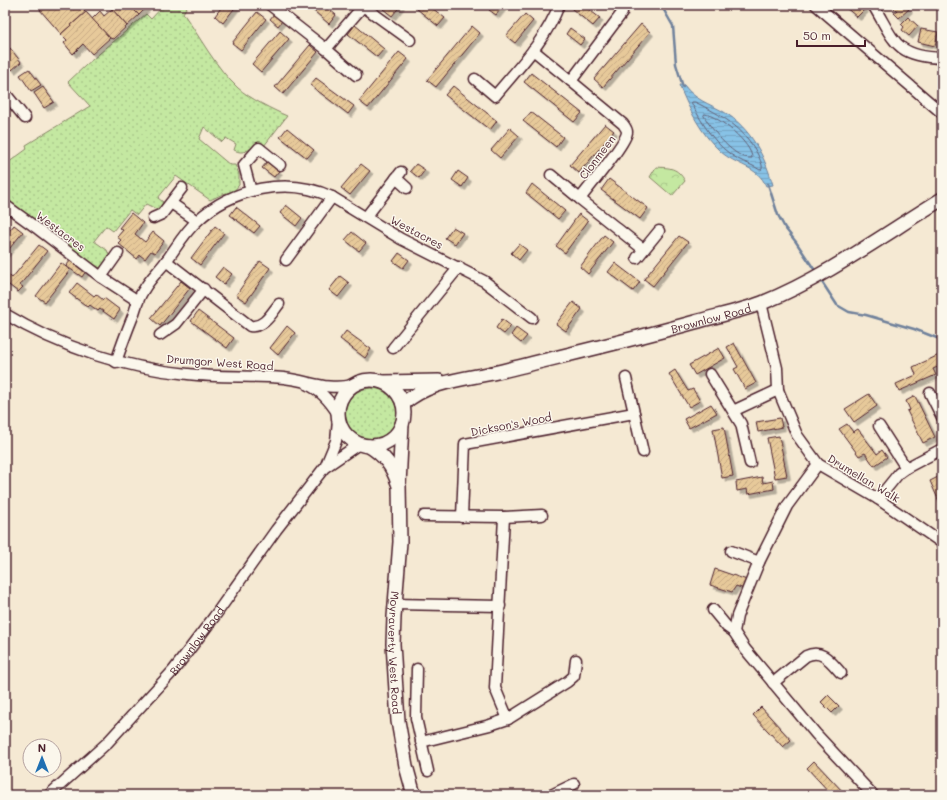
<svg xmlns="http://www.w3.org/2000/svg" width="947" height="800" font-family="Mali,sans-serif">
	<style>
		.grass { fill: url(#grass-dots); stroke: #878466 }
		.forest { fill: url(#forest-crowns); stroke: #878466 }
		.water { fill: url(#water-rules); stroke: #6f819b }
		.lines { fill: none; stroke-linecap: round; stroke-linejoin: round }
		.shore { stroke: #626076; stroke-width: 1 }
		.stream { stroke: #6f819b; stroke-width: 2.5 }
		.building { fill: url(#building-hatch); stroke: #4a1f2b; filter: url(#shadow) }
		.minor-casing { stroke: #4a1f2b; stroke-width: 13 }
		.major-casing { stroke: #4a1f2b; stroke-width: 16 }
		.minor { stroke: #fbf7ec; stroke-width: 10 }
		.major { stroke: #fbf7ec; stroke-width: 13 }
		.labels { text-anchor: middle; dominant-baseline: central; stroke-width: 3; stroke-linejoin: round; paint-order: stroke }
		.street-label { font-size: 11px; fill: #4a1f2b; stroke: #fbf7ec }
	</style>
	<defs>
		<pattern id="grass-dots" width="8" height="8" patternUnits="userSpaceOnUse"><rect width="8" height="8" fill="#c4e8a1"/><path d="M2 2h.1M6 6h.1" fill="none" stroke="#aac78b" stroke-width="1.8" stroke-linecap="round"/></pattern>
		<pattern id="forest-crowns" width="20" height="18" patternUnits="userSpaceOnUse"><rect width="20" height="18" fill="#c4e8a1"/><path d="M2 6a3 3 0 1 1 6 0M12 15a3 3 0 1 1 6 0" fill="none" stroke="#aac78b"/></pattern>
		<pattern id="water-rules" width="6" height="5" patternUnits="userSpaceOnUse"><rect width="6" height="5" fill="#87c2e6"/><path d="M0 2.5h6" fill="none" stroke="#76a6c5"/></pattern>
		<pattern id="building-hatch" width="6" height="6" patternUnits="userSpaceOnUse"><rect width="6" height="6" fill="#e7c99a"/><path d="M-1 1l2-2M0 6l6-6M5 7l2-2" fill="none" stroke="#c8ac85"/></pattern>
		<filter id="shadow"><feDropShadow dx="3.5" dy="3.5" stdDeviation="0" flood-color="#0004"/></filter>
	</defs>
	<rect width="100%" height="100%" fill="#f5e9d3"/>
	<filter id="ink" filterUnits="userSpaceOnUse"><feTurbulence type="fractalNoise" baseFrequency=".025" numOctaves="2"/><feDisplacementMap in="SourceGraphic" scale="8" xChannelSelector="R" yChannelSelector="G"/><feConvolveMatrix kernelMatrix="1 2 1 2 8 2 1 2 1" color-interpolation-filters="sRGB"/></filter>
	<g filter="url(#ink)">
		<g class="grass">
			<path d="M164,5H188L183,13C200,37 216,68 238,88C249,98 273,110 287,116L264,146L257,144C249,150 243,155 234,150L236,144L226,138L222,142L204,127L199,139L230,165H235L239,174V185L234,191L223,194L210,200L176,176L158,198L163,202L161,207L156,209L146,204L137,215L130,210L113,231L106,226L94,241L107,250L109,255L105,266L98,268L5,199V165L27,149L26,145L90,106L68,82L86,65L146,14L151,19Z"/>
			<circle cx="371" cy="414" r="26"/>
		</g>
		<path class="forest" d="M656,167C670,168 677,167 685,181L672,196L650,177Z"/>
		<path class="water" d="M679,85H684C695,100 708,103 724,112C751,128 765,157 773,185L766,186C758,166 736,166 720,151C701,134 689,109 679,85Z"/>
		<g class="lines">
			<g class="shore">
				<path d="M692,102H695C721,115 744,127 758,155C760,160 763,165 762,169L760,170C753,165 745,163 738,159C716,147 703,125 692,104Z"/>
				<path d="M705,114C719,116 752,144 752,158C735,160 712,130 704,116Z"/>
			</g>
			<g class="stream">
				<path d="M661,5L673,26L676,64L683,87"/>
				<path d="M768,184L778,215L785,228L796,242L816,272"/>
				<path d="M820,279L837,305L849,312L866,315L914,329L942,340"/>
			</g>
		</g>
		<g class="building">
			<path d="M46,5H79L86,12L61,34L40,10Z"/>
			<path d="M116,5H129L139,15L127,26L112,9Z"/>
			<path d="M129,5H149L139,15Z"/>
			<path d="M223,5H237L223,23L215,16Z"/>
			<path d="M307,5H324L336,15L329,24Z"/>
			<path d="M386,5H401L392,16L383,9Z"/>
			<path d="M421,5H428L445,18L438,26L417,9Z"/>
			<path d="M493,5H504L496,15L489,10Z"/>
			<path d="M576,5H583L600,18L593,26L572,9Z"/>
			<path d="M845,5H861L865,9L857,17L844,6Z"/>
			<path d="M894,5H905L909,9L899,18L894,13L897,11L892,6Z"/>
			<path d="M112,9L127,26L113,39L110,38L92,19L100,11L104,16Z"/>
			<path d="M86,12L110,38L92,54L83,44L73,54L64,43L67,40L61,34Z"/>
			<path d="M257,12L266,19L241,50L232,43Z"/>
			<path d="M274,14L282,21L278,26L270,19Z"/>
			<path d="M525,14L533,21L515,43L506,36Z"/>
			<path d="M908,17L918,26L909,36L902,30L904,27L901,24Z"/>
			<path d="M641,24L650,32L603,87L594,79Z"/>
			<path d="M355,25L384,49L377,57L348,34Z"/>
			<path d="M472,26L480,33L436,87L427,80Z"/>
			<path d="M570,28L585,39L580,45L566,34Z"/>
			<path d="M921,29L938,32L935,46L918,42Z"/>
			<path d="M280,31L289,39L261,72L252,64Z"/>
			<path d="M310,45L318,52L283,94L275,87Z"/>
			<path d="M10,48L21,62L12,70L5,61V52Z"/>
			<path d="M399,52L408,59L368,108L359,101Z"/>
			<path d="M29,69L41,85L31,91L20,75Z"/>
			<path d="M531,73L582,113L574,122L524,82Z"/>
			<path d="M316,78L354,106L348,114L310,85Z"/>
			<path d="M453,86L497,121L490,130L445,95Z"/>
			<path d="M43,87L54,102L44,108L34,93Z"/>
			<path d="M531,112L563,137L556,147L523,121Z"/>
			<path d="M605,124L614,131L579,173L570,165Z"/>
			<path d="M287,128L314,150L307,158L280,137Z"/>
			<path d="M510,128L519,136L500,158L491,150Z"/>
			<path d="M267,162L279,171L274,177L262,168Z"/>
			<path d="M361,164L370,171L350,195L341,188Z"/>
			<path d="M416,164L425,170L419,178L410,171Z"/>
			<path d="M458,171L468,178L462,187L452,180Z"/>
			<path d="M609,179L648,208L640,219L601,190Z"/>
			<path d="M532,184L565,211L558,219L526,193Z"/>
			<path d="M286,205L302,218L296,226L280,213Z"/>
			<path d="M236,207L260,226L254,233L230,215Z"/>
			<path d="M131,213L143,223L135,234L145,242L153,232L164,241L155,253L151,251L145,259L140,255L137,259L118,243L121,240L117,237L123,230L119,228Z"/>
			<path d="M579,214L588,221L565,253L556,246Z"/>
			<path d="M14,225L23,232L5,254V236Z"/>
			<path d="M215,226L224,233L200,265L191,258Z"/>
			<path d="M453,227L463,233L455,244L445,238Z"/>
			<path d="M352,232L366,243L359,251L345,240Z"/>
			<path d="M604,235L613,242L588,274L580,267Z"/>
			<path d="M679,236L688,242L653,286L644,279Z"/>
			<path d="M519,244L527,250L519,260L511,253Z"/>
			<path d="M39,245L47,251L20,285L23,287L18,292L5,282V279L8,274L12,278Z"/>
			<path d="M399,253L409,260L403,268L393,261Z"/>
			<path d="M71,260L86,271L82,277L66,266Z"/>
			<path d="M260,261L270,268L246,302L236,295Z"/>
			<path d="M61,263L70,270L45,302L36,296Z"/>
			<path d="M615,263L640,282L633,291L608,272Z"/>
			<path d="M223,267L232,274L224,284L215,277Z"/>
			<path d="M340,276L349,283L338,297L329,290Z"/>
			<path d="M181,281L190,288L160,326L151,318Z"/>
			<path d="M77,283L94,296L96,294L103,300L104,298L120,310L114,319L100,309L98,311L90,305L88,307L69,293Z"/>
			<path d="M573,302L582,309L566,331L556,324Z"/>
			<path d="M198,311L234,338L227,348L191,321Z"/>
			<path d="M502,319L511,326L504,334L496,328Z"/>
			<path d="M287,326L295,333L278,355L270,348Z"/>
			<path d="M516,328L527,336L521,343L511,335Z"/>
			<path d="M346,331L371,349L365,358L340,339Z"/>
			<path d="M734,343L756,383L745,389L734,369L738,367L727,347Z"/>
			<path d="M719,348L725,358L695,375L689,365Z"/>
			<path d="M939,355L942,365L933,369L936,375L899,391L896,384L916,375L913,367Z"/>
			<path d="M675,370L688,391L693,389L700,401L689,407L669,374Z"/>
			<path d="M869,394L877,406L854,422L845,409Z"/>
			<path d="M915,396L935,437L923,443L907,411L910,410L906,401Z"/>
			<path d="M711,404L717,413L689,428L684,419Z"/>
			<path d="M780,418L782,427L758,432L756,422Z"/>
			<path d="M847,424L853,432L858,429L877,454L882,450L887,457L874,466L865,453L859,456L839,429Z"/>
			<path d="M724,427L733,476L722,478L713,429Z"/>
			<path d="M779,436L787,476L775,478L767,438Z"/>
			<path d="M942,475V506H941L930,481Z"/>
			<path d="M762,477L763,483L773,481L774,489L748,494L747,489L737,491L736,482Z"/>
			<path d="M715,569L747,580L744,589L736,586L732,592L710,585Z"/>
			<path d="M828,695L839,706L832,713L821,702Z"/>
			<path d="M761,707L791,740L783,747L753,715Z"/>
			<path d="M814,761L844,793L841,795H832L807,768Z"/>
		</g>
		<g class="lines">
			<defs>
				<g id="minor">
					<path d="M270,5L326,49L356,75"/>
					<path d="M816,5L942,113"/>
					<path d="M873,5C895,41 894,56 942,58"/>
					<path d="M363,6L410,40"/>
					<path d="M326,49L364,5"/>
					<path d="M533,50L571,81L622,13"/>
					<path d="M475,79L495,96C518,68 546,40 559,5"/>
					<path d="M5,93L25,118"/>
					<path d="M551,175L580,199C588,188 627,142 627,132C627,129 625,127 623,124L571,81"/>
					<path d="M396,178L407,188"/>
					<path d="M251,191L244,165L259,148L280,165"/>
					<path d="M580,199L643,249"/>
					<path d="M171,203L197,221"/>
					<path d="M5,205L38,229L101,277L138,301"/>
					<path d="M366,217L401,172"/>
					<path d="M153,218L162,214L182,188"/>
					<path d="M637,258L659,231"/>
					<path d="M286,260L332,197"/>
					<path d="M166,261L250,326C264,328 271,314 279,304"/>
					<path d="M101,277L118,253"/>
					<path d="M761,303L777,368L778,390L797,435L818,464L878,499L942,543"/>
					<path d="M5,314C60,347 124,368 188,374C220,378 252,375 284,378C310,381 326,391 353,385"/>
					<path d="M160,335L176,324L204,289"/>
					<path d="M393,348L459,267"/>
					<path d="M116,362C121,347 127,331 133,316C136,308 138,298 143,291C150,278 159,271 167,260C177,246 185,232 197,221C232,188 288,176 332,197L401,239L484,281L532,318"/>
					<path d="M710,374L741,424L750,463"/>
					<path d="M626,378L643,452"/>
					<path d="M308,385C321,390 331,403 338,414"/>
					<path d="M930,393L942,417"/>
					<path d="M733,411L778,390"/>
					<path d="M879,426L906,468"/>
					<path d="M818,464L787,506L759,562L737,616L734,632L745,649L816,734L873,795"/>
					<path d="M326,465L336,441L338,420"/>
					<path d="M878,499L899,473L906,468L942,449"/>
					<path d="M424,516L504,517L542,515"/>
					<path d="M462,517L465,444L634,413"/>
					<path d="M504,517L495,688L508,719"/>
					<path d="M731,551L759,562"/>
					<path d="M394,604L500,606"/>
					<path d="M713,610L727,627L734,632"/>
					<path d="M417,669L416,718L428,771"/>
					<path d="M773,683L806,656C822,648 831,662 841,673"/>
					<path d="M421,742L490,725L508,719L567,682L574,676L576,660"/>
					<path id="s1" d="M49,795L107,743L173,671L214,617L276,530L324,468L359,444"/>
					<path d="M551,795L574,784"/>
				</g>
				<g id="major">
					<circle cx="371" cy="413" r="33"/>
					<path d="M383,382L439,381"/>
					<path id="s2" d="M403,404C430,380 468,379 502,371C566,355 631,340 695,322C716,316 741,311 762,303C826,277 883,235 942,199"/>
					<path id="s3" d="M402,424L399,485L400,542L394,617L393,644L398,721L406,766L414,795"/>
					<path d="M369,446C385,456 392,466 398,483"/>
				</g>
			</defs>
			<use href="#minor" class="minor-casing"/>
			<use href="#major" class="major-casing"/>
			<use href="#minor" class="minor"/>
			<use href="#major" class="major"/>
		</g>
	</g>
	<g class="labels">
		<g class="street-label">
			<text transform="translate(597 157) rotate(-53)">Clonmeen</text>
			<text transform="translate(61 231) rotate(37)">Westacres</text>
			<text transform="translate(417 232) rotate(28)">Westacres</text>
			<text stroke="none"><textPath href="#s2" startOffset="321">Brownlow Road</textPath></text>
			<text transform="translate(220 362) rotate(4)">Drumgor West Road</text>
			<text transform="translate(511 424) rotate(-11)">Dickson's Wood</text>
			<text transform="translate(864 478) rotate(31)">Drumellan Walk</text>
			<text stroke="none"><textPath href="#s1" startOffset="214">Brownlow Road</textPath></text>
			<text stroke="none"><textPath href="#s3" startOffset="229">Moyraverty West Road</textPath></text>
		</g>
	</g>
	<rect width="947" height="800" fill="none" stroke="#fbf7ec" stroke-width="20"/>
	<rect x="10" y="10" width="927" height="780" fill="none" stroke="#4a1f2b" stroke-width="1.5" filter="url(#ink)"/>
	<g transform="translate(42 758)"><circle r="19" fill="#fbf7ec" stroke="#b4a19f"/>
	<path d="M0-3L7 15L0 10L-7 15Z" fill="#1f6fb2"/>
	<text y="-6" font-size="11" font-weight="bold" text-anchor="middle" fill="#4a1f2b">N</text>
	</g>
	<path d="M797 40v6h68v-6" fill="none" stroke="#4a1f2b" stroke-width="2"/>
	<text x="803" y="40" font-size="12" fill="#4a1f2b" stroke="#fbf7ec" stroke-width="3" paint-order="stroke">50 m</text>
</svg>
